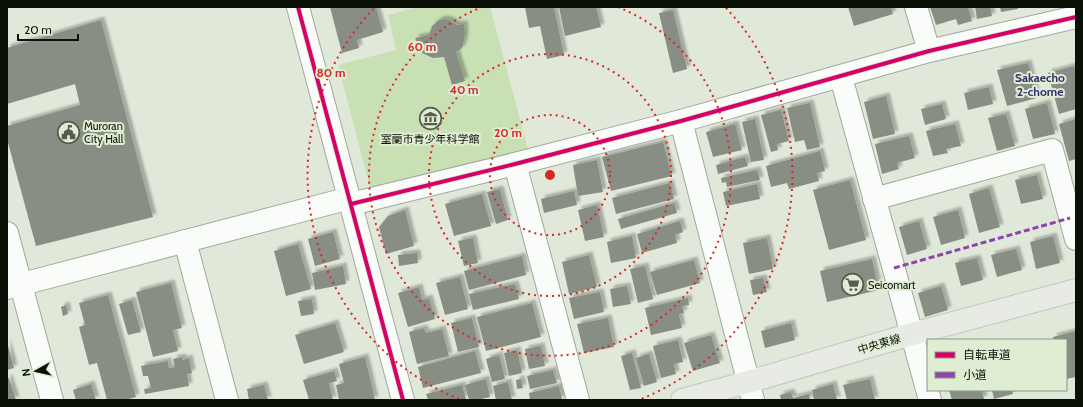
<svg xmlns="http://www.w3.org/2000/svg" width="1083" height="407" font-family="Cabin,'Noto Sans JP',sans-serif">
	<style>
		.green { fill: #c9e0b5 }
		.building { fill: #888e83; filter: url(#shadow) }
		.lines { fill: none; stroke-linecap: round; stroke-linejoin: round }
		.minor-casing { stroke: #a1a89c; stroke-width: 24 }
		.major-casing { stroke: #c3c7c0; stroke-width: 24 }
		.minor { stroke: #fafcf9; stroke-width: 22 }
		.major { stroke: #e7ebe4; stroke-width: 22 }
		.quiet { stroke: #8e44ad; stroke-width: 3; stroke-dasharray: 6 3; stroke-linecap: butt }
		.cycleway-casing { stroke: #dfeed3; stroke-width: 6 }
		.cycleway { stroke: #d6006c; stroke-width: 4 }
		.ring { fill: none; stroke: #d62828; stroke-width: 2; stroke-dasharray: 2 4 }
		.labels { text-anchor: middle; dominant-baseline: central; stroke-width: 4; stroke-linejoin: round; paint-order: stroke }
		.poi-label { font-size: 11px; fill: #0c1108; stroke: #dfeed3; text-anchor: start }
		.street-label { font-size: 11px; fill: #0c1108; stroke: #dfeed3 }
		.neighbourhood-label { font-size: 12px; font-weight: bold; fill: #32316c; stroke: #dfeed3 }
		.centre { fill: #d62828; stroke: #dfeed3; stroke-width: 2 }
		.ring-label { font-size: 12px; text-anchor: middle; font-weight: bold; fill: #d62828; stroke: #dfeed3; stroke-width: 4; stroke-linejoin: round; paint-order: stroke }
	</style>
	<defs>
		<filter id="shadow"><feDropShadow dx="3.5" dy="-3.5" stdDeviation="1" flood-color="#0004"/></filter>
	</defs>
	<rect width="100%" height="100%" fill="#e0e8d9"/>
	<path class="green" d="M418,7H490L528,149L371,191L338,65L396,50L388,15Z"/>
	<g class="building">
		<path d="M330,7H376L383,32L357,40L359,48L342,53Z"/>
		<path d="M525,7H554L564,55L547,59L540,26L529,28Z"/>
		<path d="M559,7H596L601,27L565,36Z"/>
		<path d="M848,7H891L893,14L854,26Z"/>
		<path d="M930,7H968L972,21L958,25L956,19L936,25Z"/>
		<path d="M975,7H990L992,16L977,19Z"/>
		<path d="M1000,7H1018V9L1001,12Z"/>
		<path d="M673,10L687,69L673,73L659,13Z"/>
		<path d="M444,19L449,20L457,25L464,24L465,33L464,41L462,48L456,52L465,81L452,85L444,57L433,58L422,53L415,38L429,35L432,26L439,20Z"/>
		<path d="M101,20L153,217L36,246L7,139V126L80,105L75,84L7,104V48Z"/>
		<path d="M1028,63L1037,98L1007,106L997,70Z"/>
		<path d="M1074,66L1076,73V109L1059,114L1048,73Z"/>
		<path d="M989,87L993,104L968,110L964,93Z"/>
		<path d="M886,96L895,134L873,139L864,102Z"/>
		<path d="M810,103L820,147L807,150L804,140L795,142L787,108Z"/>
		<path d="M1047,103L1055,134L1033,139L1025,109Z"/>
		<path d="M942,104L946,119L925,125L921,109Z"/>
		<path d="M781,110L789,141L777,144L778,150L771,152L761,115Z"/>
		<path d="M1006,114L1015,146L997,151L988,118Z"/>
		<path d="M755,119L764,160L751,162L742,122Z"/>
		<path d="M1076,119V159L1069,161L1059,124Z"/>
		<path d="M735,124L742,150L713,157L706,132Z"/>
		<path d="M955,124L961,146L946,149L948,153L933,156L926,131Z"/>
		<path d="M909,136L915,158L897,163L899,169L882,174L875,144Z"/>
		<path d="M663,142L672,176L611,191L602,157Z"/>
		<path d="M820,151L825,171L817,173L819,181L789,189L787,183L771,187L766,166Z"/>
		<path d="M745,157L748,166L718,174L716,165Z"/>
		<path d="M597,160L603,192L578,196L573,165Z"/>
		<path d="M757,170L760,180L727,187L726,182L722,183L721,178Z"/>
		<path d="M1037,175L1043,199L1021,204L1015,180Z"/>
		<path d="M850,180L866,240L829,250L813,190Z"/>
		<path d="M670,183L674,199L616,214L612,198Z"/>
		<path d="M757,184L760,199L726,206L723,192Z"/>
		<path d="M989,188L1000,227L979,233L969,194Z"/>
		<path d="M500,189L508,220L496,224L487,192Z"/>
		<path d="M574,191L577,205L544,213L541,199Z"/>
		<path d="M482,194L491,226L454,236L445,204Z"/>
		<path d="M674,203L677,213L621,229L618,219Z"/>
		<path d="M597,205L604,237L585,241L578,210Z"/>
		<path d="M405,210L414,246L386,254L379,227L388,216Z"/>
		<path d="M958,210L965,238L941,245L933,217Z"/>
		<path d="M680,221L683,232L675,235L677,243L642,253L637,234Z"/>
		<path d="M919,221L927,249L907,255L899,227Z"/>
		<path d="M333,232L340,259L315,266L308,239Z"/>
		<path d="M632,236L636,258L611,263L607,242Z"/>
		<path d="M1053,236L1060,263L1036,269L1030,242Z"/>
		<path d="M473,238L478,263L464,266L458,241Z"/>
		<path d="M767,238L773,269L749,274L743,243Z"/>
		<path d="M298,244L311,289L286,296L274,251Z"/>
		<path d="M1016,249L1022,270L997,277L991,255Z"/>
		<path d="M417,253L418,263L399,266L398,255Z"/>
		<path d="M589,255L597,287L569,294L562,262Z"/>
		<path d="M522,256L526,275L469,290L464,271Z"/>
		<path d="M977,258L983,280L961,286L955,263Z"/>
		<path d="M872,259L879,290L827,302L820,271Z"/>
		<path d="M694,260L700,283L657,295L650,272Z"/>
		<path d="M343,266L346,284L315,290L312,273Z"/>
		<path d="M645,266L653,299L638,303L630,269Z"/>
		<path d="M460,277L468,309L445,315L436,283Z"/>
		<path d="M763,278L767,292L753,295L750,280Z"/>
		<path d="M171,283L182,328L173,330L178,351L153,357L136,292Z"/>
		<path d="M515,284L519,299L473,310L469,294Z"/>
		<path d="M627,286L631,304L613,307L610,289Z"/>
		<path d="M941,286L948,310L925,317L918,293Z"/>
		<path d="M419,287L422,300L429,298L435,319L408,327L398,293Z"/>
		<path d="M600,292L604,312L574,319L569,298Z"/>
		<path d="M108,295L136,397L125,400H107L97,363L89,365L79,327L85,325L79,303Z"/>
		<path d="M688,298L689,305L682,306L684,313L679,314L682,328L651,335L645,308Z"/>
		<path d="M312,299L314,314L301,316L298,301Z"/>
		<path d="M132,300L141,332L128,335L119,304Z"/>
		<path d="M532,303L541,337L486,351L477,317Z"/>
		<path d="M66,305L68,314L63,316L61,307Z"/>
		<path d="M472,318L479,347L458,352L451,323Z"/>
		<path d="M608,318L614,347L584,353L577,324Z"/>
		<path d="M335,323L344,352L304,364L295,335Z"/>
		<path d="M791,323L795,340L765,348L761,331Z"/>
		<path d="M424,328L426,333L442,329L449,356L417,364L409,332Z"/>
		<path d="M1076,331V377L1066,379V340H1054L1053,337Z"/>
		<path d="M711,335L720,363L693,371L684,343Z"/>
		<path d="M678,340L683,362L674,364L676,374L661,378L653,346Z"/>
		<path d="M7,342L14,368L7,370Z"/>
		<path d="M541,346L545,366L529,369L525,349Z"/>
		<path d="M517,350L522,373L509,376L504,353Z"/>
		<path d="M475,351L481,373L423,388L418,367Z"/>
		<path d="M632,353L641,388L630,390L621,356Z"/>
		<path d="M649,354L657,382L644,386L636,358Z"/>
		<path d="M499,355L505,379L492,382L486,359Z"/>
		<path d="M182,357L183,360L189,358L192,373L187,374L189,386L145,394L144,389L151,388L148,376H143L141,366L168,361L169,368L175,367L173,359Z"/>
		<path d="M365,357L375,400H339L336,385L344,383L339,364Z"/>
		<path d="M553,370L557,383L530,389L527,376Z"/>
		<path d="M334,371L337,381L329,383L333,400H309L303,380Z"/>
		<path d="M9,378L16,400H7V379Z"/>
		<path d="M486,379L490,397L477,400H469L465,385Z"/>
		<path d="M521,379L523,388L517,389L516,380Z"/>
		<path d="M870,379L875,400H847L843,385Z"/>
		<path d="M508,382L512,400H496L493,386Z"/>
		<path d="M91,384L96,400H76L73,390Z"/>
		<path d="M833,384L837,400H814L812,390Z"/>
		<path d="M264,385L268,400H249L247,389Z"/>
		<path d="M462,385L466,399L428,400L426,394Z"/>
		<path d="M559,386L562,400H530L529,393Z"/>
		<path d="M949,390H982L984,399L980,400H952Z"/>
		<path d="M992,390H1012L1013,394L994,399Z"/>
		<path d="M791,392L793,398L809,394L810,400H781L780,395Z"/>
	</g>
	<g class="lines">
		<defs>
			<g id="minor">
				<path d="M298,7L403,400"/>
				<path d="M916,7L929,51"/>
				<path d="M841,77L930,400"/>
				<path d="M681,121L753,400"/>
				<path d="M515,164L578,400"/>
				<path d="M874,199L1052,150L1076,239"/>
				<path d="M351,204L515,164L681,121L929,51L1076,17"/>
				<path d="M7,233L52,400"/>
				<path d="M185,241L227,400"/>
				<path d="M7,288L350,198"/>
			</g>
			<path id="major" d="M682,400L748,382L912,334L1076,290"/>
		</defs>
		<use href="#minor" class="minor-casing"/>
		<use href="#major" class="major-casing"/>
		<use href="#minor" class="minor"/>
		<use href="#major" class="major"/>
		<path class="quiet" d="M894,268L1070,218"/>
		<defs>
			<g id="cycleway">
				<path d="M298,7L403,400"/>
				<path d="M351,204L515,164L681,121L929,51L1076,17"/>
			</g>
		</defs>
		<use href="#cycleway" class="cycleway-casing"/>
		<use href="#cycleway" class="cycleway"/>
	</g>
	<g class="ring">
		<circle cx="550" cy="175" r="60"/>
		<circle cx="550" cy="175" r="121"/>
		<path d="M618 7A181 181 0 1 1 482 7"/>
		<path d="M459 399A242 242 0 0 1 374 8M726 8A242 242 0 0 1 641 399"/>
	</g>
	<defs>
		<symbol id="museum-ring" viewBox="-11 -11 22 22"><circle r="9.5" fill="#dfeed3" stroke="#565c51" stroke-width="1.5"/><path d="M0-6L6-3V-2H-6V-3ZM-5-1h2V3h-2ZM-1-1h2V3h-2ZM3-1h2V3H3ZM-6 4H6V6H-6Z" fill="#565c51"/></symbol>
		<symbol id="civic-ring" viewBox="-11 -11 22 22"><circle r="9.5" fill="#dfeed3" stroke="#565c51" stroke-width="1.5"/><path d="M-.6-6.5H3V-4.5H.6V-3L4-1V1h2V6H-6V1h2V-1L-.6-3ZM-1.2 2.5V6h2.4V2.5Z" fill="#565c51"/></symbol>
		<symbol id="supermarket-ring" viewBox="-11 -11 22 22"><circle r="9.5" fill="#dfeed3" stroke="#565c51" stroke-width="1.5"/><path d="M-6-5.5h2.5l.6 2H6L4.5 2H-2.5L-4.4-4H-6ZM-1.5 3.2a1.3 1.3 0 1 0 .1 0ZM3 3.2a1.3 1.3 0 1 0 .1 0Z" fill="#565c51"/></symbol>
	</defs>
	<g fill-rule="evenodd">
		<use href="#museum-ring" x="418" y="106" width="25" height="25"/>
		<use href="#civic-ring" x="56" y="120" width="25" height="25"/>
		<use href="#supermarket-ring" x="840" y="272" width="25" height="25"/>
	</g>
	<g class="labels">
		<g class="poi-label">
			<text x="84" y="126">Muroran<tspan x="84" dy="13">City Hall</tspan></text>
			<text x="430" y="139" text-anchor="middle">室蘭市青少年科学館</text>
			<text x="868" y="285">Seicomart</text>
		</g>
		<g class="street-label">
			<text transform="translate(879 344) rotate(-16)">中央東線</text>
		</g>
		<g class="neighbourhood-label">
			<text x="1040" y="77">Sakaecho<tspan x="1040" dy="14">2-chome</tspan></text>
		</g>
	</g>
	<circle cx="550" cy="175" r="6" class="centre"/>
	<g class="ring-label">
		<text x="422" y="51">60 m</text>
		<text x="331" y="77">80 m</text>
		<text x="464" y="94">40 m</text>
		<text x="508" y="137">20 m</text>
	</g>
	<rect width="1083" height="407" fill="none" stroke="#0c1108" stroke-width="16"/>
	<rect x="927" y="339" width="140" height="52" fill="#dfeed3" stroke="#8b9682"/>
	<rect x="935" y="352" width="20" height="6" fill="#d6006c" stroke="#8b9682"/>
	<text x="963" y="359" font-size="12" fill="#0c1108">自転車道</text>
	<rect x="935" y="372" width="20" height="6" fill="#8e44ad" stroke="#8b9682"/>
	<text x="963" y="379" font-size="12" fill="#0c1108">小道</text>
	<g transform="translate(36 371) rotate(262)" stroke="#dfeed3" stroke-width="3" paint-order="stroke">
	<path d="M0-3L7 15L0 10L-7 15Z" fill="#0c1108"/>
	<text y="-6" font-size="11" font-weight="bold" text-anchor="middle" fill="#0c1108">N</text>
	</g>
	<path d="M18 34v6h60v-6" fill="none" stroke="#0c1108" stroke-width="2"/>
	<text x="24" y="34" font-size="12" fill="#0c1108" stroke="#dfeed3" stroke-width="3" paint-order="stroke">20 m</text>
</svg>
